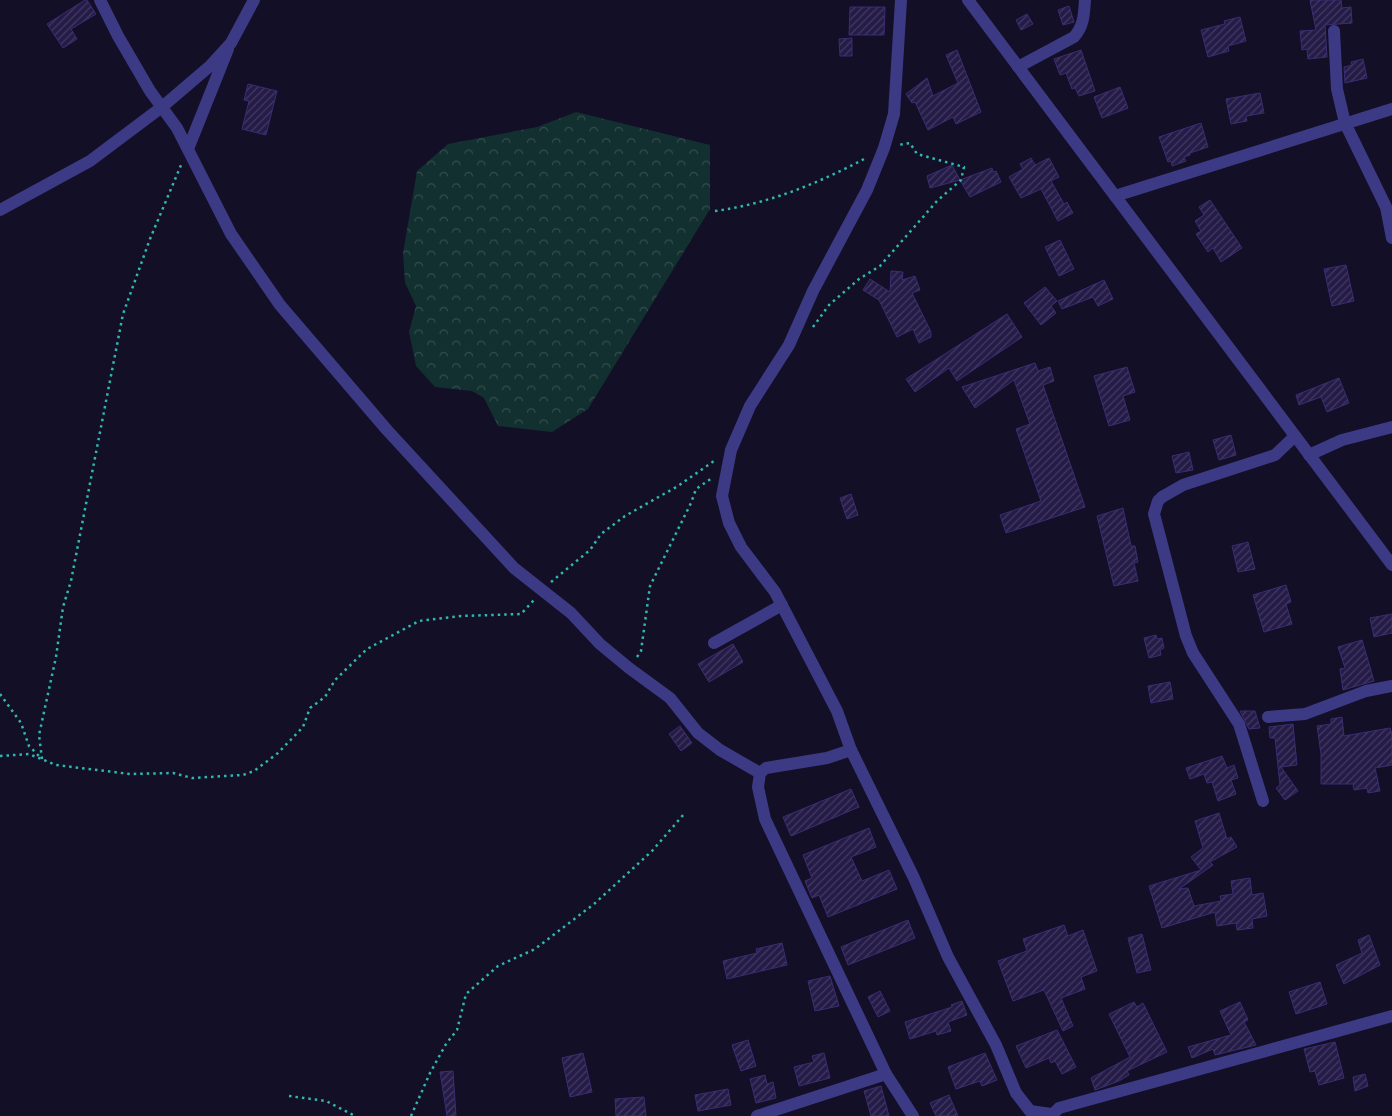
<svg xmlns="http://www.w3.org/2000/svg" width="1392" height="1116" font-family="'PT Sans',sans-serif">
	<style>
		.forest { fill: url(#forest-crowns) }
		.building { fill: url(#building-hatch); stroke: #3b2d73 }
		.lines { fill: none; stroke-linecap: round; stroke-linejoin: round }
		.path { stroke: #2fb8b0; stroke-width: 2.5; stroke-dasharray: 2.5 4; stroke-linecap: butt }
		.minor { stroke: #3d3a85; stroke-width: 12 }
	</style>
	<defs>
		<pattern id="forest-crowns" width="20" height="18" patternUnits="userSpaceOnUse" patternTransform="scale(1.25)"><rect width="20" height="18" fill="#12302f"/><path d="M2 6a3 3 0 1 1 6 0M12 15a3 3 0 1 1 6 0" fill="none" stroke="#344d4e"/></pattern>
		<pattern id="building-hatch" width="6" height="6" patternUnits="userSpaceOnUse" patternTransform="scale(1.25)"><rect width="6" height="6" fill="#241b47"/><path d="M-1 1l2-2M0 6l6-6M5 7l2-2" fill="none" stroke="#433b63"/></pattern>
	</defs>
	<rect width="100%" height="100%" fill="#130f26"/>
	<path class="forest" d="M576,112L710,145V209L588,409L552,432L498,426L484,398L472,391L435,387L416,366L409,332L416,306L405,283L403,253L417,171L448,144L537,127Z"/>
	<g class="building">
		<path d="M85,0H87L96,14L71,29L77,39L63,48L47,24Z"/>
		<path d="M1310,0H1341L1342,8L1351,7L1352,23L1325,25L1327,57L1308,59L1307,49L1302,50L1300,31L1316,30Z"/>
		<path d="M1069,6L1074,22L1063,25L1058,10Z"/>
		<path d="M850,7H885L884,35H849Z"/>
		<path d="M1027,14L1033,24L1021,30L1016,20Z"/>
		<path d="M1240,17L1246,41L1228,46L1229,51L1208,57L1201,30L1225,24L1224,21Z"/>
		<path d="M852,38V56H840L839,39Z"/>
		<path d="M957,50L981,112L956,124L953,117L928,130L915,102L912,103L906,94L927,78L933,96L958,83L946,55Z"/>
		<path d="M1081,50L1095,91L1079,96L1075,88L1072,89L1066,73L1060,75L1054,59Z"/>
		<path d="M1363,59L1367,78L1345,83L1344,67L1352,65L1351,62Z"/>
		<path d="M248,84L277,91L266,135L242,129L249,101L244,100Z"/>
		<path d="M1120,87L1128,108L1102,118L1094,97Z"/>
		<path d="M1260,93L1264,113L1246,116L1247,121L1231,124L1226,99Z"/>
		<path d="M1201,123L1208,147L1190,153V155L1184,157L1186,161L1172,166L1171,161L1168,162L1159,137Z"/>
		<path d="M1031,158L1035,165L1049,158L1059,177L1051,181L1064,204L1067,202L1073,213L1058,221L1041,189L1021,198L1009,177L1023,169L1020,164Z"/>
		<path d="M952,165L960,180L992,168L993,172L996,171L1001,182L970,197L960,180L930,188L927,176Z"/>
		<path d="M1210,200L1242,248L1221,262L1213,248L1208,252L1196,234L1201,231L1195,221L1204,215L1199,207Z"/>
		<path d="M1060,240L1074,269L1059,276L1045,247Z"/>
		<path d="M1346,265L1354,301L1332,306L1324,269Z"/>
		<path d="M891,271L903,272L902,280L915,276L920,290L912,293L931,332V337L919,343L913,329L897,337L879,300L863,290L870,279L890,292Z"/>
		<path d="M1104,280L1113,299L1098,306L1093,297L1062,309L1058,301Z"/>
		<path d="M1045,287L1057,301L1051,306L1056,313L1041,325L1024,303Z"/>
		<path d="M1007,314L1022,337L957,381L949,368L915,392L906,379Z"/>
		<path d="M1035,363L1038,371L1050,367L1054,381L1043,385L1085,507L1006,533L1000,515L1041,501L1016,429L1030,424L1014,380L975,408L962,387Z"/>
		<path d="M1127,367L1135,392L1123,396L1130,420L1109,426L1094,376Z"/>
		<path d="M1339,378L1349,403L1327,412L1321,397L1299,405L1296,395Z"/>
		<path d="M1231,435L1236,455L1219,460L1213,440Z"/>
		<path d="M1189,452L1193,470L1176,473L1172,456Z"/>
		<path d="M851,494L858,515L847,519L840,498Z"/>
		<path d="M1123,508L1131,546H1135L1138,562L1134,563L1138,581L1114,586L1097,516Z"/>
		<path d="M1248,542L1255,569L1238,572L1232,546Z"/>
		<path d="M1286,585L1291,602L1286,604L1292,624L1264,632L1253,595Z"/>
		<path d="M1392,614V633L1374,637L1370,618Z"/>
		<path d="M1156,635L1157,639L1162,638L1164,648L1160,650L1161,655L1149,658L1144,638Z"/>
		<path d="M1362,640L1374,681L1343,690L1340,669L1345,668L1338,647Z"/>
		<path d="M733,644L743,662L709,682L698,664Z"/>
		<path d="M1170,682L1173,699L1151,703L1148,686Z"/>
		<path d="M1240,711H1255L1260,728L1249,729Z"/>
		<path d="M1342,717L1344,736L1390,728L1392,735V765L1375,768L1380,791L1368,793L1367,788L1354,790L1353,784H1321V754L1317,726L1331,724V719Z"/>
		<path d="M1293,724L1297,765L1281,767L1298,791L1285,800L1276,788L1280,785L1275,738H1270L1269,727Z"/>
		<path d="M680,726L692,743L681,751L669,734Z"/>
		<path d="M1222,756L1227,768L1234,765L1238,778L1231,780L1236,794L1218,801L1212,782L1207,783L1204,774L1190,779L1186,768Z"/>
		<path d="M851,789L859,807L791,836L783,817Z"/>
		<path d="M1219,813L1227,839L1231,837L1237,847L1210,862L1213,865L1179,889L1188,888L1194,906L1221,901L1220,896L1233,894L1231,881L1250,878L1252,895L1263,893L1267,916L1252,919L1253,928L1237,930L1236,923L1217,926L1215,912L1162,928L1149,886L1201,870L1191,857L1203,848L1195,821Z"/>
		<path d="M869,828L876,847L851,857L862,881L889,870L897,889L828,917L819,895L812,898L805,881L812,878L803,855Z"/>
		<path d="M908,920L915,938L848,965L841,947Z"/>
		<path d="M1064,925L1068,936L1083,930L1097,971L1081,977L1085,989L1061,998L1073,1026L1063,1031L1044,990L1013,1001L998,961L1027,951L1023,939Z"/>
		<path d="M1142,934L1151,970L1137,973L1128,938Z"/>
		<path d="M1369,935L1380,965L1344,984L1336,965L1362,953L1358,940Z"/>
		<path d="M782,943L787,965L727,979L723,961L757,953L756,949Z"/>
		<path d="M830,976L839,1006L815,1011L808,981Z"/>
		<path d="M1320,982L1327,1004L1296,1014L1289,992Z"/>
		<path d="M880,991L890,1011L878,1017L868,997Z"/>
		<path d="M962,1001L967,1015L948,1022L951,1031L937,1035L936,1031L910,1039L905,1022L952,1007L951,1005Z"/>
		<path d="M1134,1002L1137,1007L1143,1003L1167,1052L1127,1071L1129,1075L1119,1081L1095,1090L1091,1078L1130,1057L1109,1014Z"/>
		<path d="M1240,1002L1248,1020L1244,1022L1256,1045L1215,1055L1213,1049L1192,1058L1188,1047L1231,1035L1220,1011Z"/>
		<path d="M1057,1030L1076,1067L1062,1074L1055,1061L1051,1063L1049,1058L1026,1068L1016,1046Z"/>
		<path d="M748,1040L756,1066L741,1071L732,1045Z"/>
		<path d="M1335,1042L1344,1078L1319,1085L1315,1071L1310,1072L1304,1049Z"/>
		<path d="M583,1053L592,1092L570,1097L562,1058Z"/>
		<path d="M824,1053L830,1078L799,1086L794,1067L814,1062L812,1056Z"/>
		<path d="M985,1053L997,1080L982,1086L980,1081L956,1089L948,1067Z"/>
		<path d="M453,1071L456,1116H447L440,1072Z"/>
		<path d="M1365,1074L1368,1086L1355,1091L1353,1077Z"/>
		<path d="M765,1075L767,1084L773,1082L776,1098L756,1103L750,1079Z"/>
		<path d="M881,1086L889,1116H871L864,1091Z"/>
		<path d="M728,1089L731,1105L698,1111L695,1095Z"/>
		<path d="M949,1095L958,1116H936L930,1103Z"/>
		<path d="M644,1097L646,1116H616L615,1099Z"/>
	</g>
	<g class="lines">
		<g class="path">
			<path d="M715,211C768,204 819,183 866,158"/>
			<path d="M813,327L829,305L859,279L880,266L937,201L961,180L964,167L917,154L910,143L898,145"/>
			<path d="M551,582L590,550L601,534L625,516L678,486L714,461"/>
			<path d="M637,657L641,651L650,586L691,503L696,489L712,478"/>
			<path d="M0,694L21,723L29,746L40,757"/>
			<path d="M0,756L29,754L56,765L130,774L173,773L192,778L243,775L254,771L278,753L303,727L310,708L325,697L335,680L367,649L419,621L461,616L521,614L534,600"/>
			<path d="M42,759L39,735L56,657L63,607L71,581L123,314L150,239L181,165"/>
			<path d="M289,1096L326,1101L355,1116"/>
			<path d="M411,1116L430,1073L446,1044L457,1030L466,994L498,966L535,949L594,904L652,851L684,814"/>
		</g>
		<g class="minor">
			<path d="M100,0L118,36L150,91L177,128L231,234L280,305L387,430L514,568L571,613L600,644L629,668L670,698L698,733L720,750L760,773"/>
			<path d="M901,0L894,114L884,148L867,190L813,291L789,345L750,406L731,450L722,496L729,523L741,547L775,592L837,711L851,750L914,878L948,957L996,1045L1016,1093L1030,1111L1051,1114"/>
			<path d="M968,0L1392,565"/>
			<path d="M1334,31L1337,89L1345,123L1386,207L1392,238"/>
			<path d="M1018,67L1074,37C1084,26 1084,14 1085,0"/>
			<path d="M188,149L228,49"/>
			<path d="M1115,196L1392,109"/>
			<path d="M0,210L90,161L162,107L210,66L231,43L254,0"/>
			<path d="M1309,455L1342,440L1392,427"/>
			<path d="M714,643L782,605"/>
			<path d="M1268,717L1305,714L1366,691L1392,686"/>
			<path d="M851,750L827,758L766,768L760,773L758,787L765,819L886,1074"/>
			<path d="M1263,801L1239,724L1193,653L1186,636L1154,514L1158,501L1162,497L1183,485L1275,455L1295,436"/>
			<path d="M757,1116L886,1074L913,1116"/>
			<path d="M1051,1116L1059,1108L1392,1016"/>
		</g>
	</g>
</svg>
